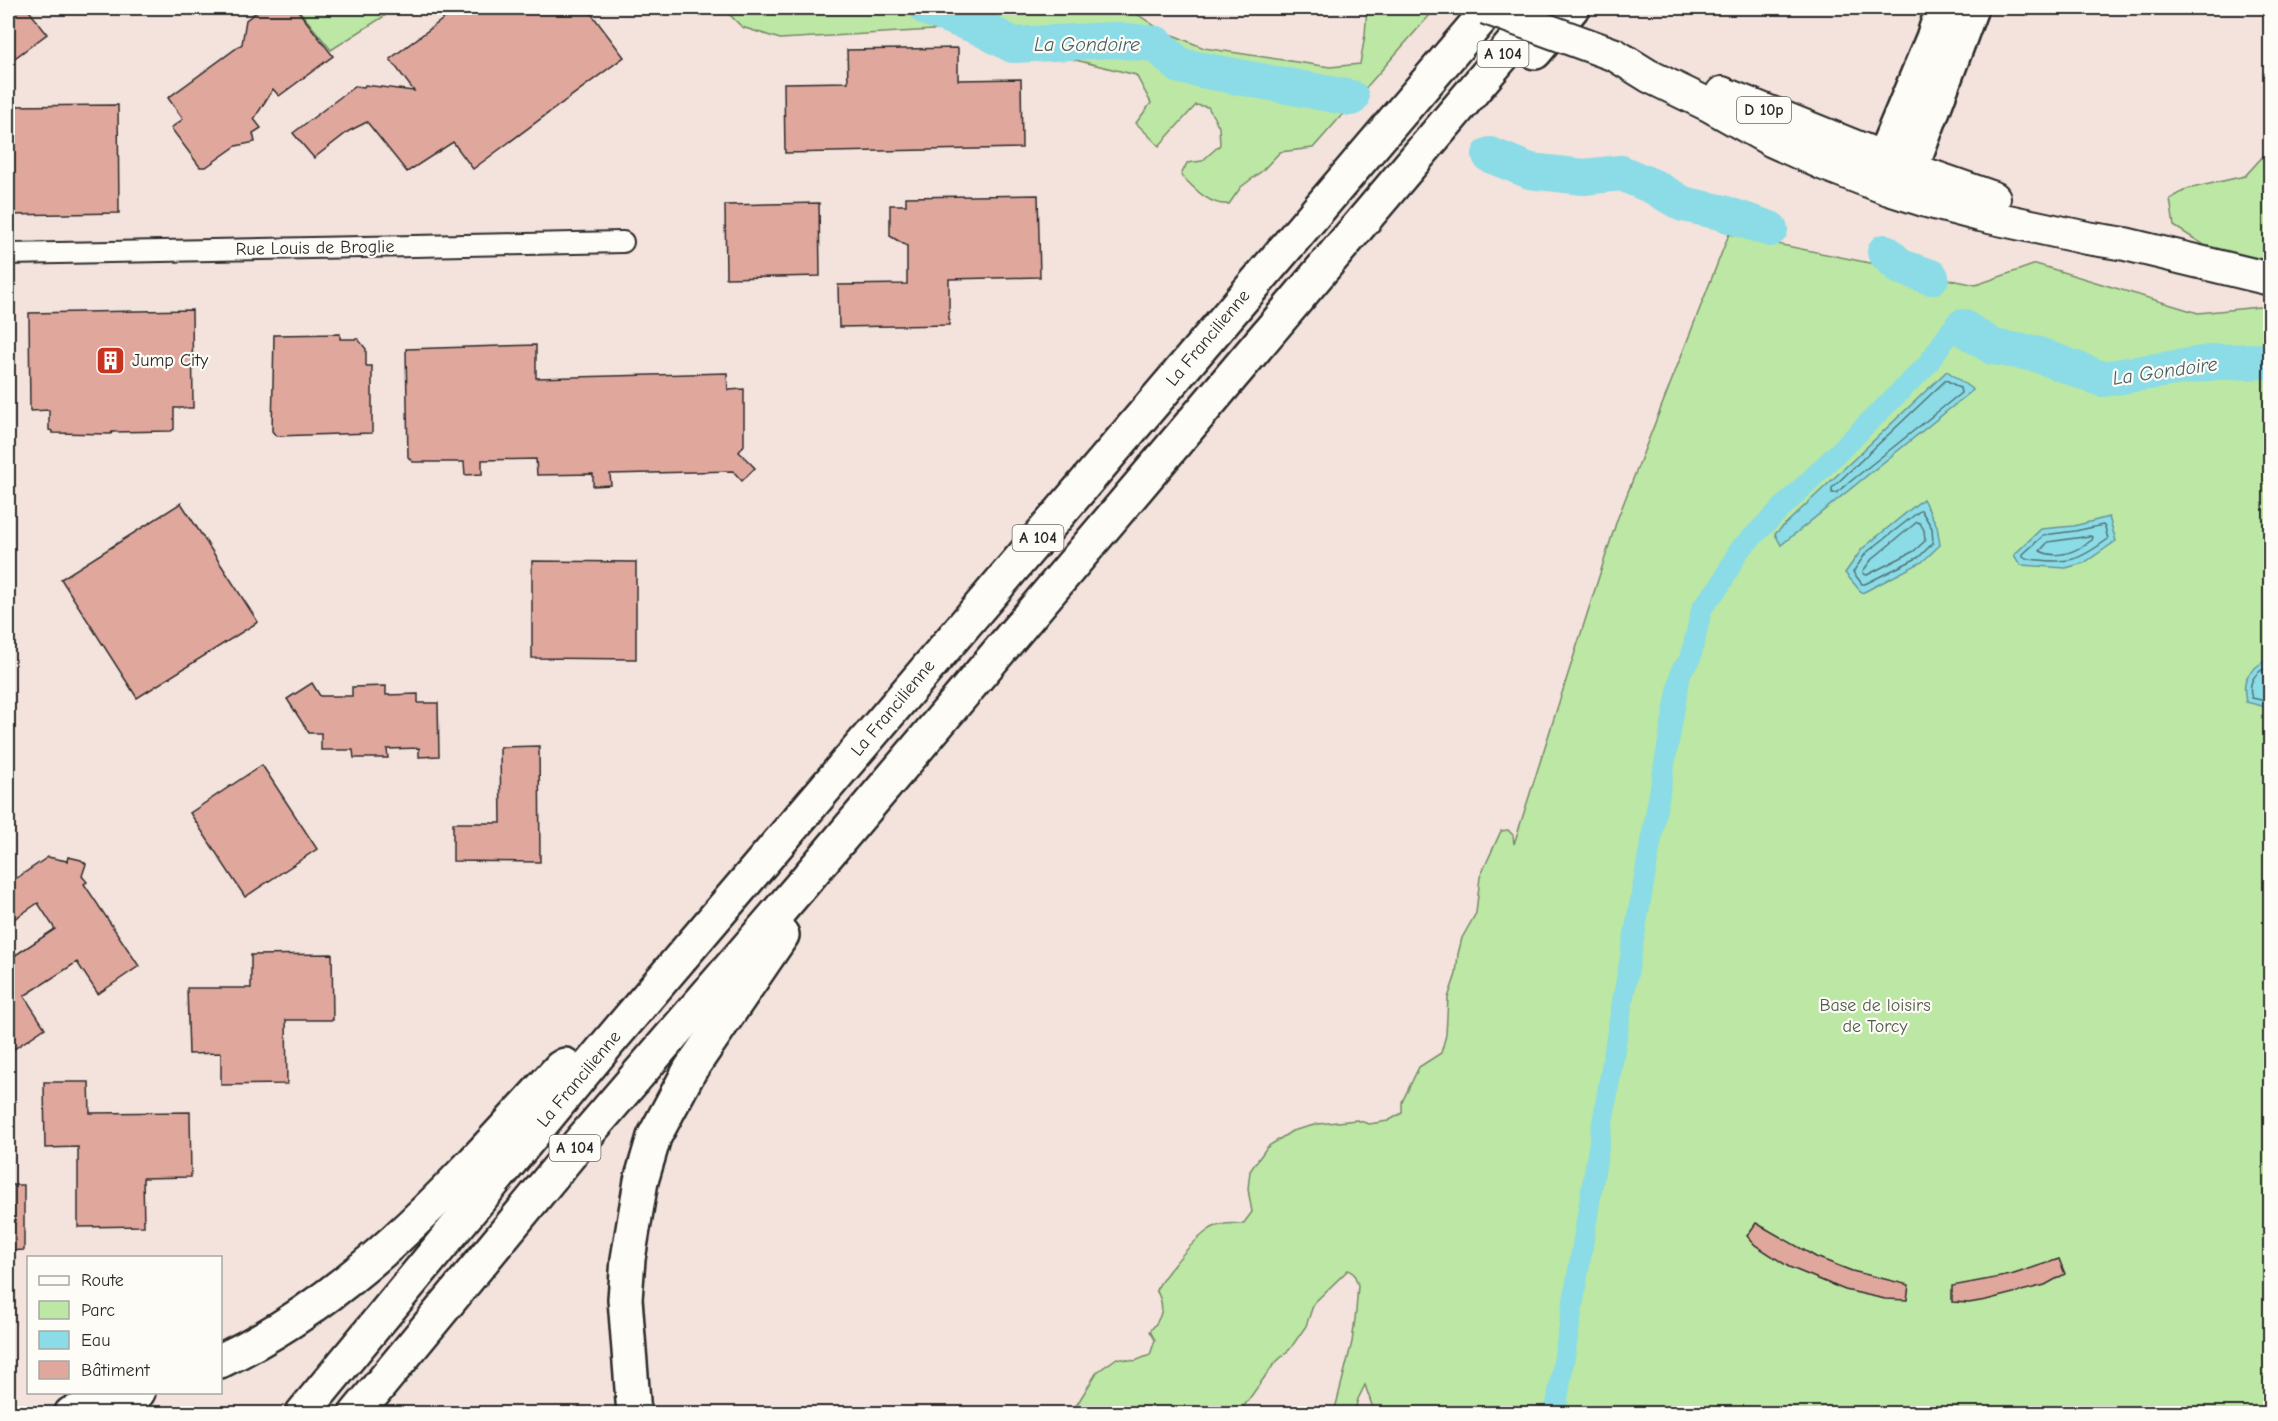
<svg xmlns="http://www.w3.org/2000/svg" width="2278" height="1421" font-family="'Comic Neue',sans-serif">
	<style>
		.green { fill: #bce7a4; stroke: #748968; stroke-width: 1.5 }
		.water { fill: #8bdce6; stroke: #65959b; stroke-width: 1.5 }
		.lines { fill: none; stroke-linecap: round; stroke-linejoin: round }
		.shore { stroke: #517276; stroke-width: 1.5 }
		.canal { stroke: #8bdce6; stroke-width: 21 }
		.river { stroke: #8bdce6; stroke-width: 36 }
		.building { fill: #e0a79d; stroke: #2b2b2b; stroke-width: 1.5 }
		.street-casing { stroke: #2b2b2b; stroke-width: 24 }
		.primary-casing { stroke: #2b2b2b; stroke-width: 36 }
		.highway-casing { stroke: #2b2b2b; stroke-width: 38 }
		.street { stroke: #fdfcf7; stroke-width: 20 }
		.primary { stroke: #fdfcf7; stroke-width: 32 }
		.highway { stroke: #fdfcf7; stroke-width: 33 }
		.primary-bridge-casing { stroke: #2b2b2b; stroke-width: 36; stroke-linecap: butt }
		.primary-bridge { stroke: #fdfcf7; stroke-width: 32 }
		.labels { text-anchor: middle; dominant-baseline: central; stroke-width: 4.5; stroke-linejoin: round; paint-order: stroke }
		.shield { fill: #fdfcf7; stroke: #6a6a68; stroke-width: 1.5 }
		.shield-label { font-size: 16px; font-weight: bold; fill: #2b2b2b }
		.street-label { font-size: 18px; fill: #2b2b2b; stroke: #fdfcf7 }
		.poi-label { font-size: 18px; fill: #2b2b2b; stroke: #fdfcf7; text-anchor: start }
		.park-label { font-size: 18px; fill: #4f5a49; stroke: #fdfcf7 }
		.water-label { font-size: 20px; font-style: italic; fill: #486063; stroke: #fdfcf7 }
	</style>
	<rect width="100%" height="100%" fill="#f4e2dc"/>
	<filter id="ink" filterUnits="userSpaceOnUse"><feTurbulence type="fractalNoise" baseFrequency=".0167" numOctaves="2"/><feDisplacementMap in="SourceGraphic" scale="12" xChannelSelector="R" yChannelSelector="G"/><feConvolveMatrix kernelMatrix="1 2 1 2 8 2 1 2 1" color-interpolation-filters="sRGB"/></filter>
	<g filter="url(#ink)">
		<g class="green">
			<path d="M297,8H397L331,50Z"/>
			<path d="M723,8H1055L1072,13L1099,8H1128L1161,30L1204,48L1330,67L1360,64L1365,35L1367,8H1436L1313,148L1280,152L1262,171L1241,187L1229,204C1209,206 1194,188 1181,175L1187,163L1202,161L1220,145L1219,127L1208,107L1196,105L1159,146L1136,123L1151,103L1136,75L951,29L780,39L742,27Z"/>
			<path d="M2270,140V261L2204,245L2174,226L2170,199L2187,189L2245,176L2265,154Z"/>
			<path d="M1729,234L1976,285L2036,264L2198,313L2259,307L2270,309V1413L1375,1414L1365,1385L1358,1399L1354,1413H1334L1352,1342L1356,1311L1358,1285L1354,1274L1348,1270L1314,1303L1306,1326L1290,1349L1274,1364L1239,1413L1071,1414L1097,1372L1117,1358L1135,1361L1150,1355L1155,1340L1150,1331C1162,1318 1166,1306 1156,1290C1167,1271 1192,1241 1210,1229C1220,1223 1232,1223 1243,1224L1252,1212L1248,1189L1250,1171L1267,1147L1292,1131L1318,1124L1357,1120L1369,1124L1388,1121L1402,1113V1102L1419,1067L1441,1053L1446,1035L1448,998L1456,974L1458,954L1462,938L1476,913L1480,877L1501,831L1508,830L1513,835L1514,844L1617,520Z"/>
		</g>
		<g class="water">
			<path d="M1947,371L1973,390L1781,545L1775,534Z"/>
			<path d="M1923,499L1937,526L1940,545L1922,562L1862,593L1845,573L1862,549Z"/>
			<path d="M2109,517L2116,541L2084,563L2066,568L2020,565L2014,555L2041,529L2074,526Z"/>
			<path d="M2263,662H2270V708L2246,702C2242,681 2245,674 2263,662Z"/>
		</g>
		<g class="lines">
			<g class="shore">
				<path d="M1946,380L1960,388L1961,393L1836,493H1832V488Z"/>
				<path d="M1921,510L1932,528L1933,543L1919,557L1865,584H1862L1853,572L1866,553Z"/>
				<path d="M1917,522L1920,523L1924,530L1925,541L1914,551L1867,575L1864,574L1863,571L1872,559Z"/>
				<path d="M2103,525L2105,527L2108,539C2073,565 2067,562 2026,559L2023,557V554L2044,535L2075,531Z"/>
				<path d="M2090,536L2093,537L2092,540C2077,551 2058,560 2040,551L2048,542Z"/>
				<path d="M2270,668C2255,669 2247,684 2252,698L2270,702"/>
			</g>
			<path class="canal" d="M1555,1414L1619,1022L1681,671L1690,660L1702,608L1721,584L1739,550L1927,365L1951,330L1962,327"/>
			<g class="river">
				<path d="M927,8L979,27L1013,45L1114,40L1156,44L1180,66L1351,98"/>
				<path d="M1490,155L1530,171L1584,177L1621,173L1654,187L1683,204L1720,212L1770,229"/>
				<path d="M1885,252L1901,267L1931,277"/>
				<path d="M1962,327L1993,347L2036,354L2102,379L2216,362L2270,361"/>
			</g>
		</g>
		<g class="building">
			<path d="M8,8H27L47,34L8,63Z"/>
			<path d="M262,8H296L333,56L279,96L273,89L254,119L261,128L253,133L255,142L236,146L206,167H200L171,128L183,119L168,98L242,44L246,20Z"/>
			<path d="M458,8H587L624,57L473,169L453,142L407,172L367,122L349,131L314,158L293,133L355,86L364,87L365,85L414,91L390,59Z"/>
			<path d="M958,48V80L1021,79L1022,148L785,153L784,83L848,82L847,50Z"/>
			<path d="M118,105L119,213L8,215V106Z"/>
			<path d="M1038,195L1040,277L949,279V325L839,327L838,285L907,284V246L890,236V205H906V197Z"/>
			<path d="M819,203L820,276L726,278L725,205Z"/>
			<path d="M192,310L193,408H174V429L171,431L112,432L111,434L52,433V431L49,430V410L30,411L29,313Z"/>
			<path d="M340,334V339H358L366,349V366H372V433L276,436L272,431L274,335Z"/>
			<path d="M536,345V378L727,373L728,390L744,389V445L739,452L755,468L742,481L733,471L610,474L611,485L593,486V474L537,475L536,459L482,460V474L465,475L464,462H413L408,457L406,349Z"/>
			<path d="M181,503L258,622L137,698L61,579Z"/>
			<path d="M532,561L636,562V659L532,658Z"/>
			<path d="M312,683L320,696H352V687L386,686V695L418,694V703H438L439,756L419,757V748L387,749L388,758H354L353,750H321V733H309L287,699Z"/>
			<path d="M539,746L540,862L453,861V823H501L500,747Z"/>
			<path d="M262,765L317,849L245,897L190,813Z"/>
			<path d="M48,857L67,861L68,857L81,860L86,864L82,876L87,882L84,884L139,966L98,994L77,962L24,996L45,1028L8,1053V960L55,929L38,903L8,923V884Z"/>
			<path d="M332,954L333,1020H286L287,1084L221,1085V1053L189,1054L187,988H251V955Z"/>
			<path d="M44,1082H89L90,1113L190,1112L191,1177L143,1178L144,1226L78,1227V1147L45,1148Z"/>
			<path d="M8,1185H24V1250L8,1251Z"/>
			<path d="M1756,1223L1816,1257L1852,1271L1909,1285L1907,1300L1885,1299L1845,1290L1789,1267L1755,1245L1747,1236Z"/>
			<path d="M2059,1259L2065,1274L2045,1285L1986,1300L1969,1303L1952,1302V1286L2011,1275Z"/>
		</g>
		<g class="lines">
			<defs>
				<path id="street" d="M8,254L623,242"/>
				<g id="primary">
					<path d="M1615,55L1649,76L1709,105L1773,141L1824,164L1889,189L1927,201L1980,215L2087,238L2125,244L2270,279"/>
					<path d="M1722,93L1911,169L1994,198"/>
				</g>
				<g id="highway">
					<path d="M1535,52L1572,8"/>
					<path d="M1883,158L1933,38L1943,8"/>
					<path d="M1911,169L1971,8"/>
					<path d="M220,1361C358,1296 459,1179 560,1068L565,1065"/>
					<path d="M71,1414L138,1392"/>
					<path d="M302,1414L609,1042L1490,8"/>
					<path d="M356,1414L581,1141L799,888L1543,8"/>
					<path d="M634,1414L625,1299L628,1259L641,1181L654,1137L690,1070L782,935"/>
				</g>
			</defs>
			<use href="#street" class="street-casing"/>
			<use href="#primary" class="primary-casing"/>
			<use href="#highway" class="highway-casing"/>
			<use href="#street" class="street"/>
			<use href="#primary" class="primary"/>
			<use href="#highway" class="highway"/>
			<defs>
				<path id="primary-bridge" d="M1486,8L1615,55"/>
			</defs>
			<use href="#primary-bridge" class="primary-bridge-casing"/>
			<use href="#primary-bridge" class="primary-bridge"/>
		</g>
	</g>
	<defs>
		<symbol id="building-square" viewBox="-11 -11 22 22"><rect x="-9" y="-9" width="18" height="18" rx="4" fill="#c8321e" stroke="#fdfcf7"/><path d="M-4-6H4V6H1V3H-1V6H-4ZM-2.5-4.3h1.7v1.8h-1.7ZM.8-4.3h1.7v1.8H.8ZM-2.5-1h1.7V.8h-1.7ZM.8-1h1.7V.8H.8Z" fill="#fff"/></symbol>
	</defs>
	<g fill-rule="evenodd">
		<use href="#building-square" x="94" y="344" width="33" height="33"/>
	</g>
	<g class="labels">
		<g class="shield">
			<rect x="1477.5" y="41" width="51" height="26" rx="4.5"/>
			<rect x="1737" y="97" width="54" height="26" rx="4.5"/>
			<rect x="1012.5" y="525" width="51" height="26" rx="4.5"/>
			<rect x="549.5" y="1135" width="51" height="26" rx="4.5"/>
		</g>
		<g class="shield-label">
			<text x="1503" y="54">A 104</text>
			<text x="1764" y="110">D 10p</text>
			<text x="1038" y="538">A 104</text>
			<text x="575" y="1148">A 104</text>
		</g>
		<g class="street-label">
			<text transform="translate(315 248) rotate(-1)">Rue Louis de Broglie</text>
			<text transform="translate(1208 338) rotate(-50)">La Francilienne</text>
			<text transform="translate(893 708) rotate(-50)">La Francilienne</text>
			<text transform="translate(579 1079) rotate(-50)">La Francilienne</text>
		</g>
		<g class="poi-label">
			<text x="132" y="360">Jump City</text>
		</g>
		<g class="park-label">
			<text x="1875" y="1005">Base de loisirs<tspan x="1875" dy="21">de Torcy</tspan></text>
		</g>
		<g class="water-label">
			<text x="1087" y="44">La Gondoire</text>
			<text transform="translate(2165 371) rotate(-8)">La Gondoire</text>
		</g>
	</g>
	<rect width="2278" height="1421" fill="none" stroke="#fdfcf7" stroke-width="30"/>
	<rect x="15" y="15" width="2248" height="1391" fill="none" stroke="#2b2b2b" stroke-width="2" filter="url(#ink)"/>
	<rect x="27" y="1256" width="195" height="138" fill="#fdfcf7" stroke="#a9a8a5" stroke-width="1.5"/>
	<rect x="39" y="1276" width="30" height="9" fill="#fdfcf7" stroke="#a9a8a5" stroke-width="1.5"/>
	<text x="81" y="1286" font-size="18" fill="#2b2b2b">Route</text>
	<rect x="39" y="1301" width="30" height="18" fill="#bce7a4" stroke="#a9a8a5" stroke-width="1.5"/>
	<text x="81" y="1316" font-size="18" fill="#2b2b2b">Parc</text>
	<rect x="39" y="1331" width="30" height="18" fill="#8bdce6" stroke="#a9a8a5" stroke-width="1.5"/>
	<text x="81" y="1346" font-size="18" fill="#2b2b2b">Eau</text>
	<rect x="39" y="1361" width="30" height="18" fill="#e0a79d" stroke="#a9a8a5" stroke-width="1.5"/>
	<text x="81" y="1376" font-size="18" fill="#2b2b2b">Bâtiment</text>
</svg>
